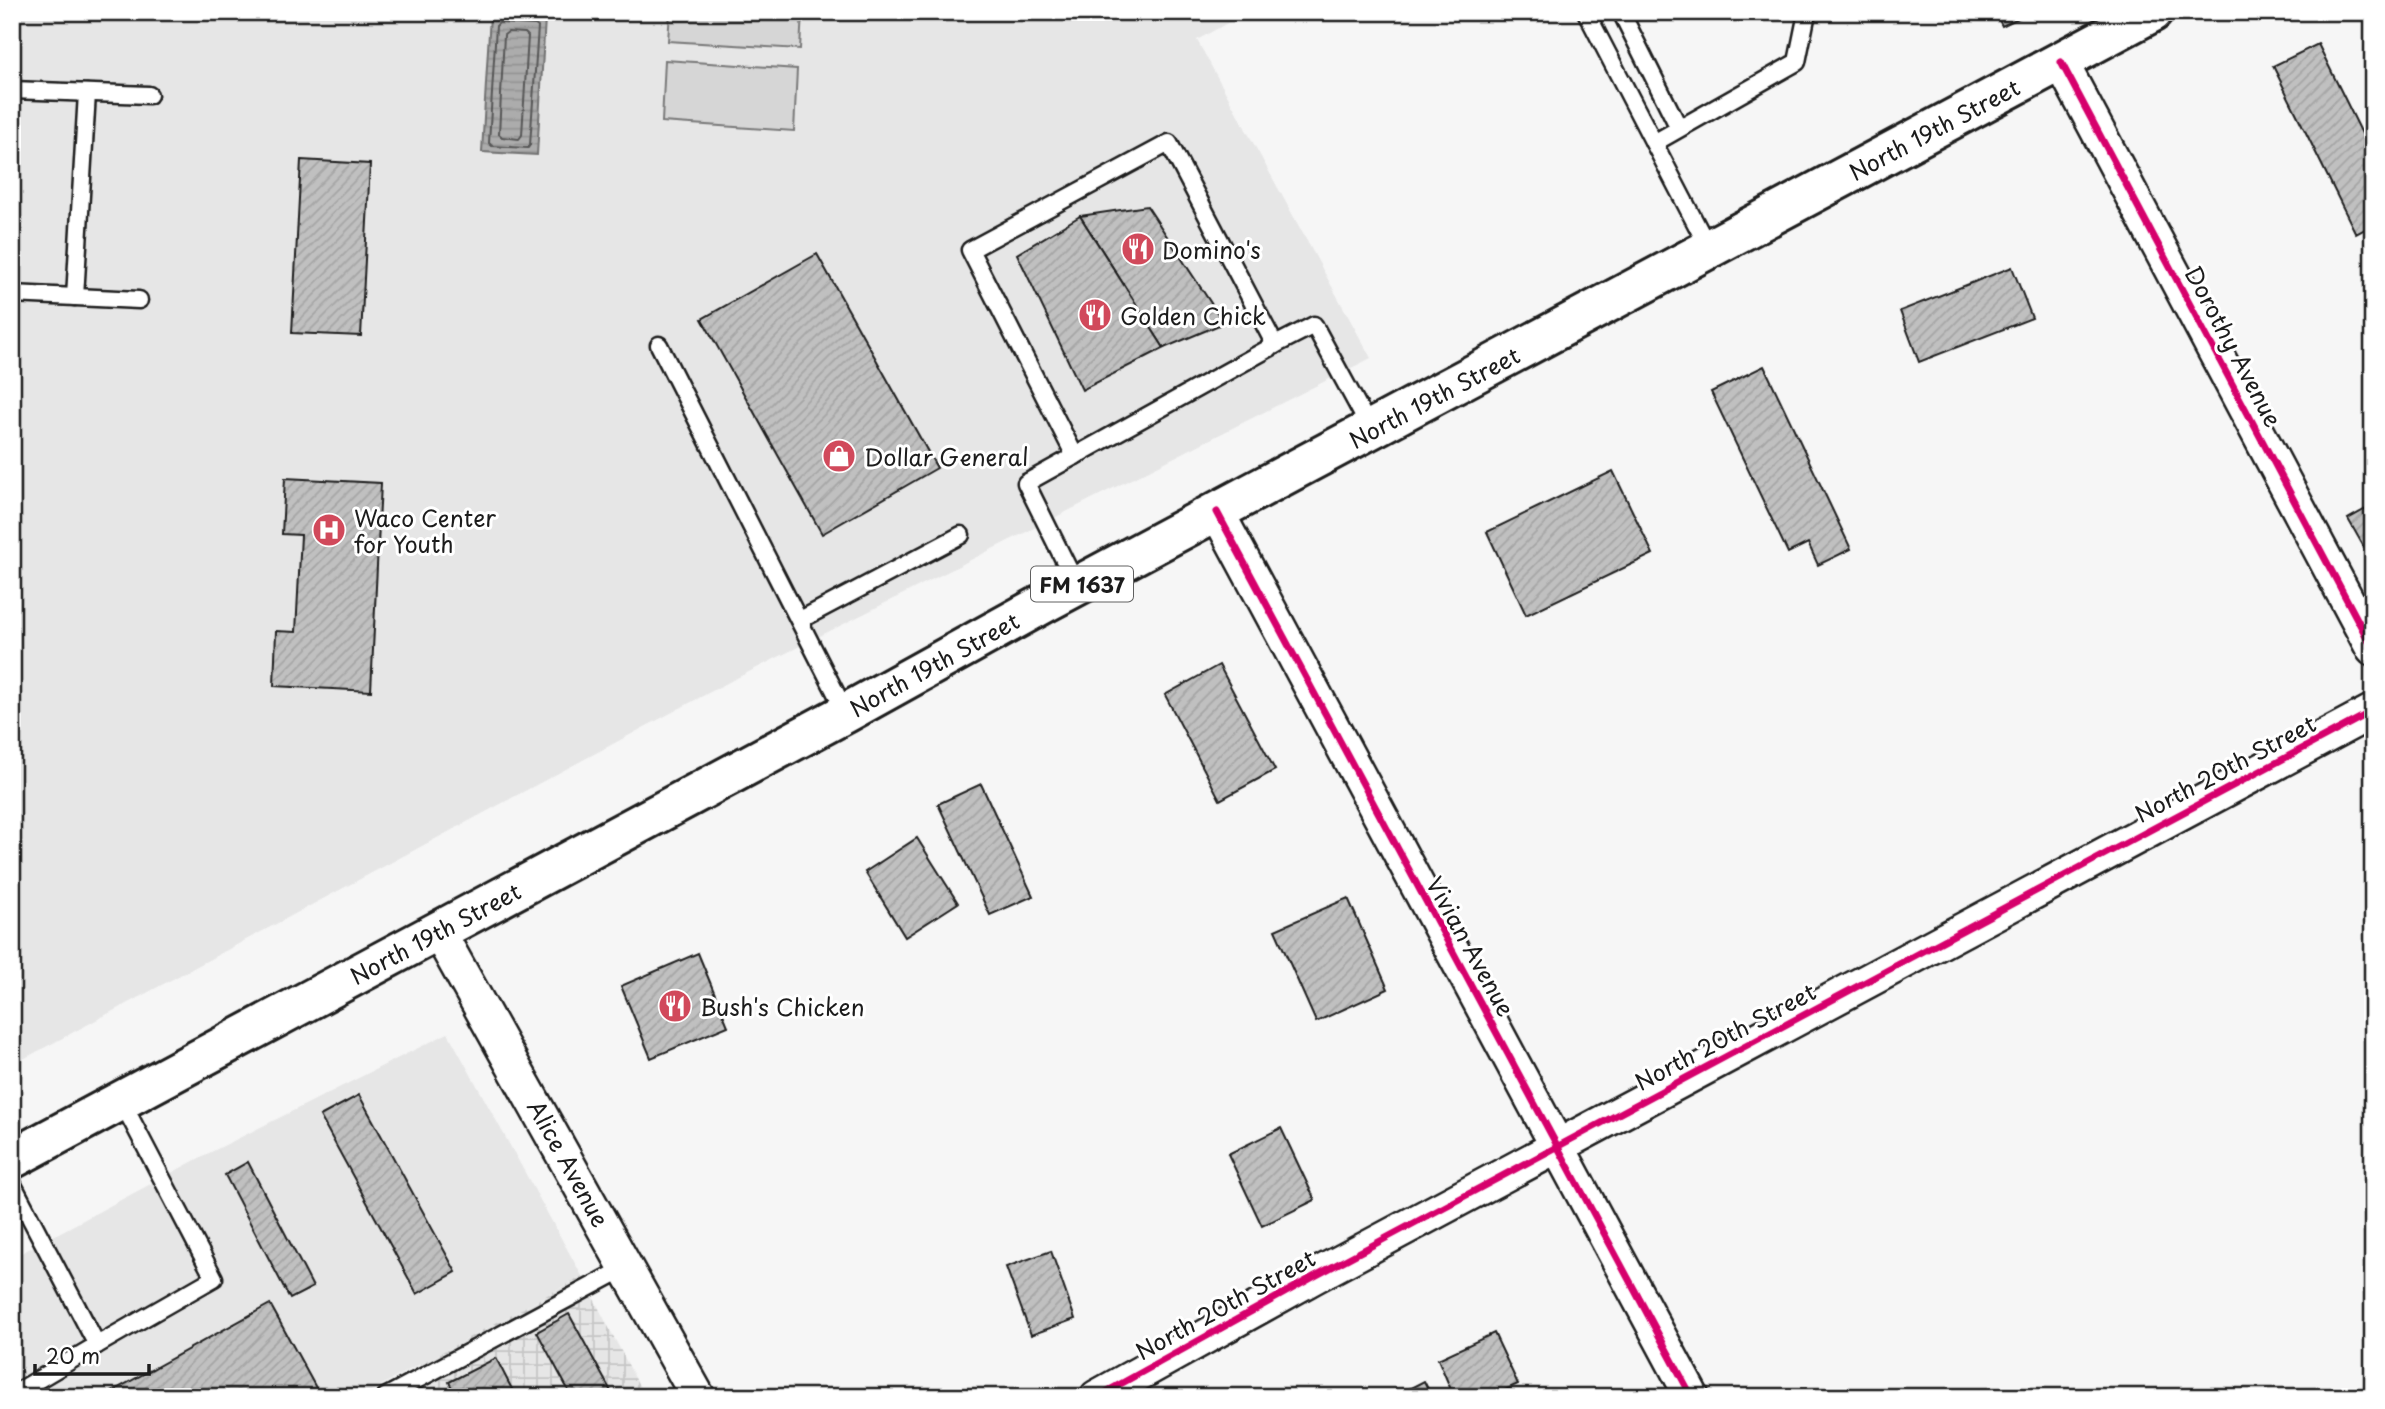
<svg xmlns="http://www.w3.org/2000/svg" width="2385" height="1409" font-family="'Playpen Sans',sans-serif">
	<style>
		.built { fill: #e6e6e6 }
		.industrial { fill: url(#industrial-grid) }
		.garden { fill: #d6d6d6; stroke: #797979; stroke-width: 2 }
		.water { fill: url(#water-rules); stroke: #727272; stroke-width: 2 }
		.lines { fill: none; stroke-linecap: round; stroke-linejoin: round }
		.shore { stroke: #565656; stroke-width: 2 }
		.building { fill: url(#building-hatch); stroke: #1c1c1c; stroke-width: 2 }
		.lane-casing { stroke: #1c1c1c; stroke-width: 21 }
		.street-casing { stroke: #1c1c1c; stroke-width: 38 }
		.primary-casing { stroke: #1c1c1c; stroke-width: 44 }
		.lane { stroke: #fff; stroke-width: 16 }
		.street { stroke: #fff; stroke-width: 33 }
		.primary { stroke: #fff; stroke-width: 38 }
		.cycleway-casing { stroke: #fff; stroke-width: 11 }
		.cycleway { stroke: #d6006c; stroke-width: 7 }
		.labels { text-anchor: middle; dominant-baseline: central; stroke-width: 6; stroke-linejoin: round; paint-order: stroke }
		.shield { fill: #fff; stroke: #606060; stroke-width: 2 }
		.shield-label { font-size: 21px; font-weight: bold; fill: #1c1c1c }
		.street-label { font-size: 23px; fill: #1c1c1c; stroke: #fff }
		.poi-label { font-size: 23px; fill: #1c1c1c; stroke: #fff; text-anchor: start }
	</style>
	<defs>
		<pattern id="industrial-grid" width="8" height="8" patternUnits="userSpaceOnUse" patternTransform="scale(1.75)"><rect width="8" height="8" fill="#e6e6e6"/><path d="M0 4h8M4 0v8" fill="none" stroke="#c5c5c5"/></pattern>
		<pattern id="water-rules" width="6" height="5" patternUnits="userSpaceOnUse" patternTransform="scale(1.75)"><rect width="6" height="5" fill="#acacac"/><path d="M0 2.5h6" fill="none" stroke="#939393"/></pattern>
		<pattern id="building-hatch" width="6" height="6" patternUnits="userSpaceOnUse" patternTransform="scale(1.75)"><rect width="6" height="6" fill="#c0c0c0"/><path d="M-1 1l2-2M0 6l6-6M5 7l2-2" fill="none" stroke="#a4a4a4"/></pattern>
	</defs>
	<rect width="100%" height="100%" fill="#f6f6f6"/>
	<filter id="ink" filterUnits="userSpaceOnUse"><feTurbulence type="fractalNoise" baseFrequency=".0143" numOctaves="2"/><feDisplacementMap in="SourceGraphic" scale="14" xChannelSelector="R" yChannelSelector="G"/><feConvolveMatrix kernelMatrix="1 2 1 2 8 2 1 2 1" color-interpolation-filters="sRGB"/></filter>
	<g filter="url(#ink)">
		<g class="built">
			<path d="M12,12H1247L1197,40L1371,358L727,683L12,1065Z"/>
			<path d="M448,1033L582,1276L360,1397H12V1258L205,1155Z"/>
		</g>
		<path class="industrial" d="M582,1276L645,1397H437L420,1364Z"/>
		<g class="garden">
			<path d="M670,12H802L800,49L668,41Z"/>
			<path d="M665,60L797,69L794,131L662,122Z"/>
		</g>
		<path class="water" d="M490,15L545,18L537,155L482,152Z"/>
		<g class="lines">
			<g class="shore">
				<path d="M499,23L535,25L538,27L530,145L528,148L492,146L489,143L496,26Z"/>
				<path d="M508,32L525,33L528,36L522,135L519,139L502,137L499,134L504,35Z"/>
			</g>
		</g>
		<g class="building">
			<path d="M1995,12H2031L2002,26Z"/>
			<path d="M2318,44L2373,156V225L2356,234L2273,66Z"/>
			<path d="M301,160L370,164L361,336L292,333Z"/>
			<path d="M1147,206L1224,323L1164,348L1080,216Z"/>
			<path d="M1080,216L1164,348L1082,390L1017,254Z"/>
			<path d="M817,254L937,468L822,534L702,319Z"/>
			<path d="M2012,267L2032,318L1919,362L1900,311Z"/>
			<path d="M1764,366L1851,549L1818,565L1808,543L1788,553L1711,392Z"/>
			<path d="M1613,471L1653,554L1526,615L1487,532Z"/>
			<path d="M285,478L381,483L371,691L274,686L276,631L296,632L301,535L282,534Z"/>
			<path d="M2373,505V563L2348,519Z"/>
			<path d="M1219,665L1275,770L1220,800L1165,695Z"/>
			<path d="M981,784L1033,896L990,915L938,804Z"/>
			<path d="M917,838L958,903L905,937L865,872Z"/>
			<path d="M1348,898L1388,989L1316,1022L1275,930Z"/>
			<path d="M698,953L728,1026L651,1058L621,986Z"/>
			<path d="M359,1095L456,1272L417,1294L320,1116Z"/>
			<path d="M1281,1128L1315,1200L1262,1226L1228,1154Z"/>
			<path d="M248,1162L313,1287L290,1299L225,1175Z"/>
			<path d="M1051,1251L1075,1319L1031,1335L1006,1267Z"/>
			<path d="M270,1304L321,1397H102Z"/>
			<path d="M569,1314L614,1397H572L537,1332Z"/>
			<path d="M1494,1333L1518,1384L1490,1397H1454L1438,1359Z"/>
			<path d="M496,1358L516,1397H456L449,1382Z"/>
			<path d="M1424,1381L1432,1397H1393Z"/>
		</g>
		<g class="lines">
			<defs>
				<g id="lane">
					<path d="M1586,12L1709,249"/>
					<path d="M1621,12L1679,128"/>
					<path d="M12,90L149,95"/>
					<path d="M1654,143L1797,62L1806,18L1802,12"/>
					<path d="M12,294L139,300"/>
					<path d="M75,297L87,93"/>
					<path d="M659,345L846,713"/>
					<path d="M1075,456L970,250L1169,143L1275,345"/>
					<path d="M1077,586L1026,483L1275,345L1314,325L1371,430"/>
					<path d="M800,620L961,535"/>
					<path d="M12,1183L97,1345L214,1278L121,1100"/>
					<path d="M12,1395L97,1345"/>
					<path d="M385,1397L627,1267"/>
				</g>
				<g id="street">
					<path d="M2061,62L2373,649"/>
					<path d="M1217,512L1692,1397"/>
					<path d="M438,931L698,1397"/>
					<path d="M1097,1397L1315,1276L2373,711"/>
				</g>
				<path id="primary" d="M12,1159L846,713L1043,604L2153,12"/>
			</defs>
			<use href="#lane" class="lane-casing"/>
			<use href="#street" class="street-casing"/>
			<use href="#primary" class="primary-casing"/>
			<use href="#lane" class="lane"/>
			<use href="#street" class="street"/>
			<use href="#primary" class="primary"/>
			<defs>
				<g id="cycleway">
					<path d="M2061,62L2373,649"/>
					<path d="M1217,512L1692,1397"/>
					<path d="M1097,1397L1315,1276L2373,711"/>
				</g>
			</defs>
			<use href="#cycleway" class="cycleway-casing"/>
			<use href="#cycleway" class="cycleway"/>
		</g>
	</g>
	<defs>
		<symbol id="restaurant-disc" viewBox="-11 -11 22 22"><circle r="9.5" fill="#d1495b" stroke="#fff"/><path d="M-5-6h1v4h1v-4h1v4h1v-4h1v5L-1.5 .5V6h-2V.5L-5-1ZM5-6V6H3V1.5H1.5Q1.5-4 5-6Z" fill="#fff"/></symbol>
		<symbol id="shop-disc" viewBox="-11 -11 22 22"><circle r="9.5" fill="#d1495b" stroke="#fff"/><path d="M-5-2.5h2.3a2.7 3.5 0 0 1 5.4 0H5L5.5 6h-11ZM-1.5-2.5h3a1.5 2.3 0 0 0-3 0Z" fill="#fff"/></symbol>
		<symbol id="hospital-disc" viewBox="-11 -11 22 22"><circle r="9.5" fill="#d1495b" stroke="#fff"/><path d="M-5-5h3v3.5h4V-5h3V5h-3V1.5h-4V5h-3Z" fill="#fff"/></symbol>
	</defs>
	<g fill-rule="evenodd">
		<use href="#restaurant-disc" x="1119" y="230" width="38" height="38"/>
		<use href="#restaurant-disc" x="1076" y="296" width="38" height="38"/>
		<use href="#shop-disc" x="820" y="437" width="38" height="38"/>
		<use href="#hospital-disc" x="310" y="511" width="38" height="38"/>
		<use href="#restaurant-disc" x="656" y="987" width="38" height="38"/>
	</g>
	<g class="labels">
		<rect class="shield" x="1031" y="566.5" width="102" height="35" rx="5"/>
		<g class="shield-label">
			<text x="1082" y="584">FM 1637</text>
		</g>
		<g class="street-label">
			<text transform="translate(1934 129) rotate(-28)">North 19th Street</text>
			<text transform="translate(2234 346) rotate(62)">Dorothy Avenue</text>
			<text transform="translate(1434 397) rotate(-28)">North 19th Street</text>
			<text transform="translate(934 664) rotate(-29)">North 19th Street</text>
			<text transform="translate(2225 768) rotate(-28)">North 20th Street</text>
			<text transform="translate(435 933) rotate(-28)">North 19th Street</text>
			<text transform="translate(1471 946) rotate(61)">Vivian Avenue</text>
			<text transform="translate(1725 1036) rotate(-28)">North 20th Street</text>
			<text transform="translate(569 1163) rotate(61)">Alice Avenue</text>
			<text transform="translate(1225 1304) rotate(-29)">North 20th Street</text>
		</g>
		<g class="poi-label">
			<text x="1162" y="249">Domino's</text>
			<text x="1120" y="315">Golden Chick</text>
			<text x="864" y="456">Dollar General</text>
			<text x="354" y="517">Waco Center<tspan x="354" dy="26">for Youth</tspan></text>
			<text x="700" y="1006">Bush's Chicken</text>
		</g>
	</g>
	<rect width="2385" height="1409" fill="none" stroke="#fff" stroke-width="42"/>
	<rect x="21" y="21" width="2343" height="1367" fill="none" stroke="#1c1c1c" stroke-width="2.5" filter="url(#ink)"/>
	<path d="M35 1364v10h114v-10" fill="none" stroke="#1c1c1c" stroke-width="3.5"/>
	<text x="46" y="1364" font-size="21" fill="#1c1c1c" stroke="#ffffff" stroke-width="5" paint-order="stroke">20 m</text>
</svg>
